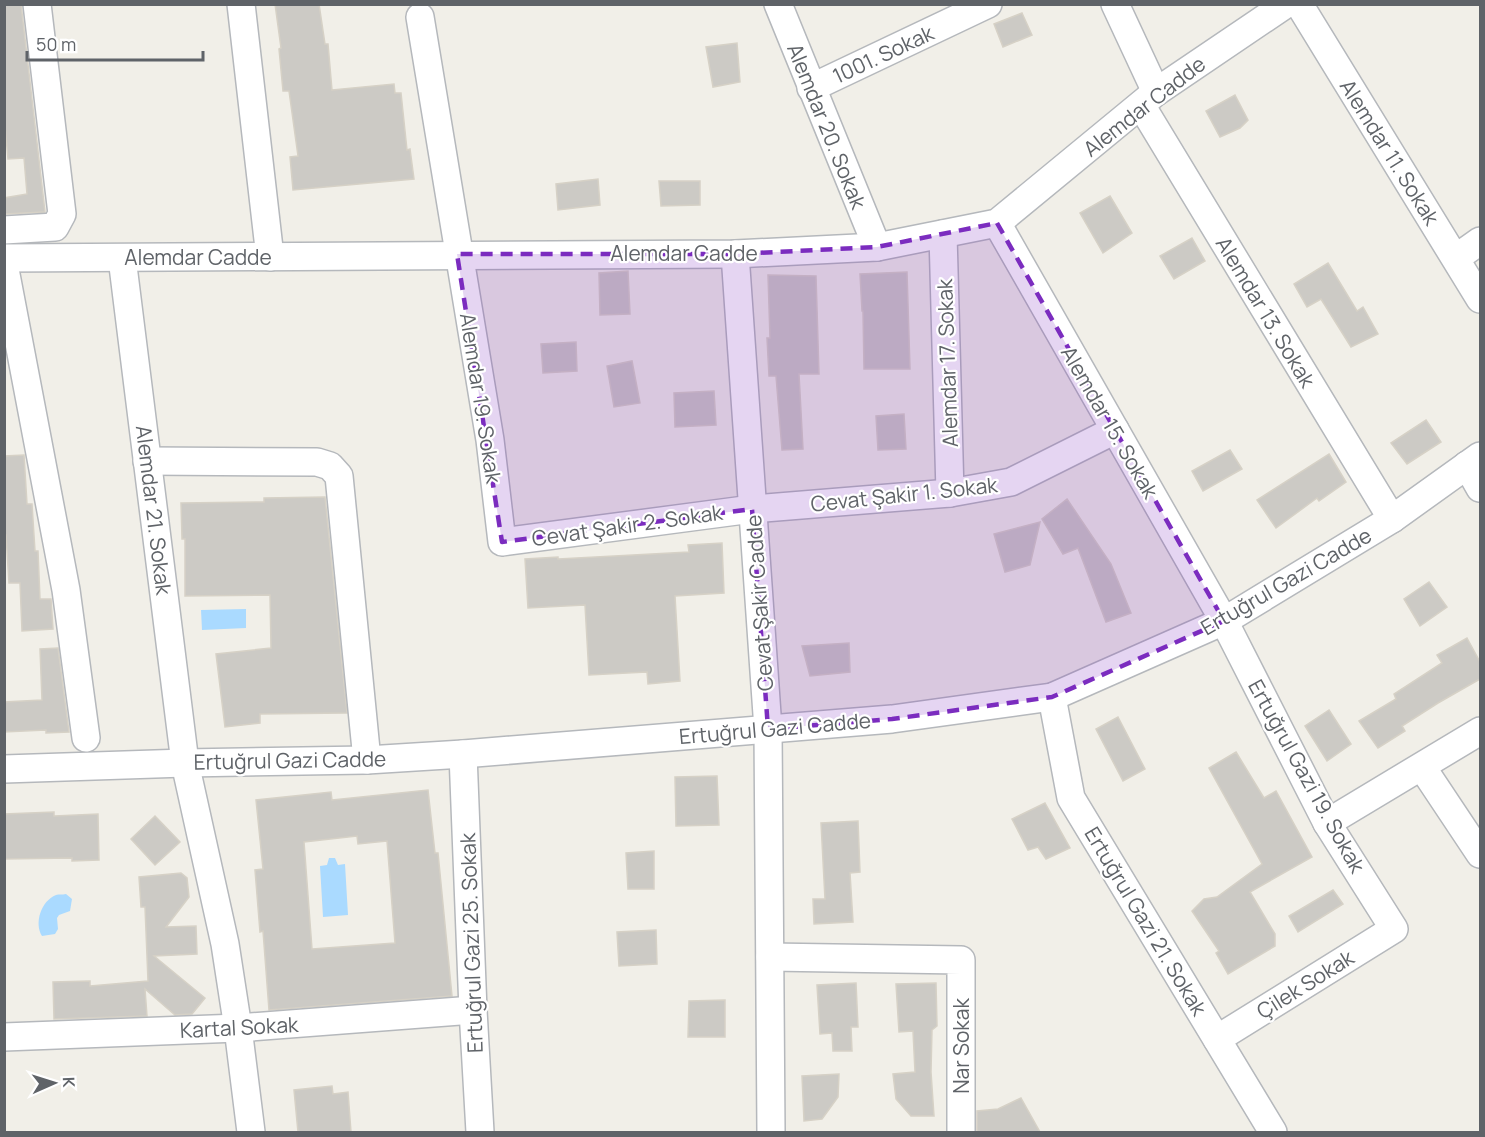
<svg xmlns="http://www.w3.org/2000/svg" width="1485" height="1137" font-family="Manrope,sans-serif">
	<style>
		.water { fill: #aadaff }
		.building { fill: #cccac5; stroke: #d6d1c6; stroke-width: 1.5; fill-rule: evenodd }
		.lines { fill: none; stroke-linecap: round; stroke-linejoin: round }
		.minor-casing { stroke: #b5b8bc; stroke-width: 30 }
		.minor { stroke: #fff; stroke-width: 27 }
		.marked { fill: #7b2cbf; fill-opacity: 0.2; stroke: #7b2cbf; stroke-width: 4.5; stroke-dasharray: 12 8; stroke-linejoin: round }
		.labels { text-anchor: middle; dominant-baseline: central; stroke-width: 4.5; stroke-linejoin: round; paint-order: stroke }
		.street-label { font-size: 21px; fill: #5f6368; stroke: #fff }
	</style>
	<rect width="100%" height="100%" fill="#f1efe8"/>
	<g class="water">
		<path d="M246,609V628L202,630L201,610Z"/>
		<path d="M329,858H335L338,865L345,864L348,915L323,917L320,866L327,865Z"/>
		<path d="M66,894L72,899L70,911L59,915L57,918L58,929L55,934L42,936C34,923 41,901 56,895C59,894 62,895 66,894Z"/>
	</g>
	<g class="building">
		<path d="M4,4H21L45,212L4,214V198L27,194L24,158L8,159L4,115Z"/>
		<path d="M275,4H319L325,44H328L332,90L394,84L395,93H401L407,150L410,149L414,179L293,190L290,157L298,156L289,91H283L279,49L281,48Z"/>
		<path d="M1022,13L1032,35L1003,47L994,24Z"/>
		<path d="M737,43L740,82L713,87L706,47Z"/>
		<path d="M1235,95L1248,120L1240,128L1220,137L1206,111Z"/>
		<path d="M598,179L600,205L558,210L556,184Z"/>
		<path d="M659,181H700V205L661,206Z"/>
		<path d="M1110,196L1132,233L1103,253L1080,213Z"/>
		<path d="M1192,238L1205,261L1174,279L1160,256Z"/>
		<path d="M1328,263L1357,311L1363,307L1378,334L1351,347L1321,299L1307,307L1294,284Z"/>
		<path d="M628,271L630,314L600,315L599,273Z"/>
		<path d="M907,272L910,369H864L863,311H862L860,274Z"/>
		<path d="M768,275L816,276L819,374H799L803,449L782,450L776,376H769L767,338H770Z"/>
		<path d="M576,342L577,371L543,373L541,344Z"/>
		<path d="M632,361L640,403L614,407L607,366Z"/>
		<path d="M714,391L716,425L675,427L674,393Z"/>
		<path d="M904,414L906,449L878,450L876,416Z"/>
		<path d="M1426,420L1441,442L1407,464L1391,443Z"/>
		<path d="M1230,450L1242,469L1203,491L1192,471Z"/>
		<path d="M1329,454L1346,482L1319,501L1317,498L1276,528L1257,500Z"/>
		<path d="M24,455L27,504H32L35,551H38L40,599H51L53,629L22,631L20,583H9L6,535H4V456Z"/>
		<path d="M325,497L347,713L260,714V723L225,727L216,654L271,648L270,595L185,596V539H182L181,503L264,502V498Z"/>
		<path d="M1067,499L1111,564L1131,613L1106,622L1078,548L1063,554L1042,519Z"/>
		<path d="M1040,522L1030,565L1005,572L994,534Z"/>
		<path d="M722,543L724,593L675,596L680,681L648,684L647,672L589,675L585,605L528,608L525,559L558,557V559L689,552L688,545Z"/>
		<path d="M1429,582L1447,607L1420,626L1404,599Z"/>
		<path d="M1467,638L1480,662V679L1438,703L1402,726L1405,731L1378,748L1359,721L1396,699L1394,694L1442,663L1437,655Z"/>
		<path d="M849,643L850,672L810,676L802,646Z"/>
		<path d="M58,648L69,732L46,733V730L4,732V702L42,700L40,649Z"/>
		<path d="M1329,710L1351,744L1327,761L1305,726Z"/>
		<path d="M1118,717L1145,769L1123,781L1096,729Z"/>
		<path d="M1236,752L1264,798L1276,791L1312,857L1250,892L1275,934V946L1228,974L1216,953L1219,951L1192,911L1204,899L1217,897L1262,864L1209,768Z"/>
		<path d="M717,776L719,825L676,826L675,777Z"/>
		<path d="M428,790L435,853H438L452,996L269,1010L263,931L260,932L255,870L263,869L256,800L331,792L332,800ZM357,836L358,844L387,841L395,943L312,949L304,842Z"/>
		<path d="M1045,803L1070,848L1046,859L1038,847L1028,850L1012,819Z"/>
		<path d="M54,812V816L98,814L99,860L72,861V858L4,859V814Z"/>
		<path d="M155,816L180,842L155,865L131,839Z"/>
		<path d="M858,821L860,872L850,873L853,922L814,924L813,899H825L821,823Z"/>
		<path d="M654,851V889H628L626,853Z"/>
		<path d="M181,873L187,878L189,897L166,927L196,926L197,954L154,956L205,998L192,1014L175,1015L145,989L147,1016L54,1019L53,982L90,981V986L148,981L145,907H141L139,877Z"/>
		<path d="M1333,890L1343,904L1298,932L1289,916Z"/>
		<path d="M656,930L657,964L619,966L617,932Z"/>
		<path d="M856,983L858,1027H851L852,1051H833L832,1033L820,1034L817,985Z"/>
		<path d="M936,983L937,1026L932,1030L931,1072L934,1116H911L896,1099L893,1074L915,1072L913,1031L899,1032L896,984Z"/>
		<path d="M725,1000V1037H688L689,1001Z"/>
		<path d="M839,1074L838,1097L822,1119L804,1121L802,1076Z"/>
		<path d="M332,1086L333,1094L348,1092L351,1132H298L294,1090Z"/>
		<path d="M1021,1098L1040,1132H977V1111L998,1109Z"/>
	</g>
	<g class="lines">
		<defs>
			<g id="minor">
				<path d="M241,4L270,257"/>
				<path d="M778,4L877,247"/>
				<path d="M1115,4L1156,92"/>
				<path d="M1299,4L1480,299"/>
				<path d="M420,17L490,440L502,542L752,509L950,493L1011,482L1115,430"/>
				<path d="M811,88L988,4"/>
				<path d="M1141,105L1392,519"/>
				<path d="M997,223L1224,621L1327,823L1394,929L1217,1039"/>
				<path d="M4,230L55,227L62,214L37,4"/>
				<path d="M943,234L950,493"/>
				<path d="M735,254L768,729L771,1132"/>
				<path d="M4,258L735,254L877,247L997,223L1156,92L1286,4"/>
				<path d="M122,258L185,763L225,944L238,1028L251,1132"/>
				<path d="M1456,258L1480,241"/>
				<path d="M4,264L66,590L86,738"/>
				<path d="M147,461L317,462L330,466L339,476L367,760"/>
				<path d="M1467,465L1480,488"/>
				<path d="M1052,697L1071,798L1273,1132"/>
				<path d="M463,754L473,1010L480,1132"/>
				<path d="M1422,767L1480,854"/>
				<path d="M4,769L185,763L367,760L463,754L892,719L1052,697L1224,621L1392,519L1480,456"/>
				<path d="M1327,823L1480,731"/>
				<path d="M770,957L961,960V1132"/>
				<path d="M4,1037L238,1028L473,1010"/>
			</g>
		</defs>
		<use href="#minor" class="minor-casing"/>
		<use href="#minor" class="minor"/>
	</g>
	<path class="marked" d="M997,223L1224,621L1052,697L892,719L768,729L752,509L502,542L457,254H735L877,247Z"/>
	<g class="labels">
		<g class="street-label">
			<text transform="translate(883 54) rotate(-25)">1001. Sokak</text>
			<text transform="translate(1144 106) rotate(-38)">Alemdar Cadde</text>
			<text transform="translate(827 126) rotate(68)">Alemdar 20. Sokak</text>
			<text transform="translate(1390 152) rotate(58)">Alemdar 11. Sokak</text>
			<text x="684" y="253">Alemdar Cadde</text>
			<text x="198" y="257">Alemdar Cadde</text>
			<text transform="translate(1266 312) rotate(59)">Alemdar 13. Sokak</text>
			<text transform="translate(947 363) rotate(-92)">Alemdar 17. Sokak</text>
			<text transform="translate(481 398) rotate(81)">Alemdar 19. Sokak</text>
			<text transform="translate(1110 422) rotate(60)">Alemdar 15. Sokak</text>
			<text transform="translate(904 494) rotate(-6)">Cevat Şakir 1. Sokak</text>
			<text transform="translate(154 510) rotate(83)">Alemdar 21. Sokak</text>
			<text transform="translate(627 525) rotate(-8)">Cevat Şakir 2. Sokak</text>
			<text transform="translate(1286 581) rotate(-30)">Ertuğrul Gazi Cadde</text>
			<text transform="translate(759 603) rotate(-94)">Cevat Şakir Cadde</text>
			<text transform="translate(775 728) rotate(-5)">Ertuğrul Gazi Cadde</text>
			<text transform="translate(290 760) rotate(-1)">Ertuğrul Gazi Cadde</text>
			<text transform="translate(1307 776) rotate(61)">Ertuğrul Gazi 19. Sokak</text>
			<text transform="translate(1146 921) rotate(59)">Ertuğrul Gazi 21. Sokak</text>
			<text transform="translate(471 943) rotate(-92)">Ertuğrul Gazi 25. Sokak</text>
			<text transform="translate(1305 984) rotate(-32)">Çilek Sokak</text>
			<text transform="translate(239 1027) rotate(-3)">Kartal Sokak</text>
			<text transform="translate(961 1046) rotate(-90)">Nar Sokak</text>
		</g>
	</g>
	<rect width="1485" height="1137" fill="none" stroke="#5f6368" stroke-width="12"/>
	<g transform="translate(54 1083) rotate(87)" stroke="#ffffff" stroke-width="4.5" paint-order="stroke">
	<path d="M0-4.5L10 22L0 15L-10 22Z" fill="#5f6368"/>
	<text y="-9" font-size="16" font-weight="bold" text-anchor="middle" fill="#5f6368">K</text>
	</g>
	<path d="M27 51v9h176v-9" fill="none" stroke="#5f6368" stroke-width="3"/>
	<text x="36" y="51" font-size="18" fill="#5f6368" stroke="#ffffff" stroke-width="4.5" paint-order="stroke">50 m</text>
</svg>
